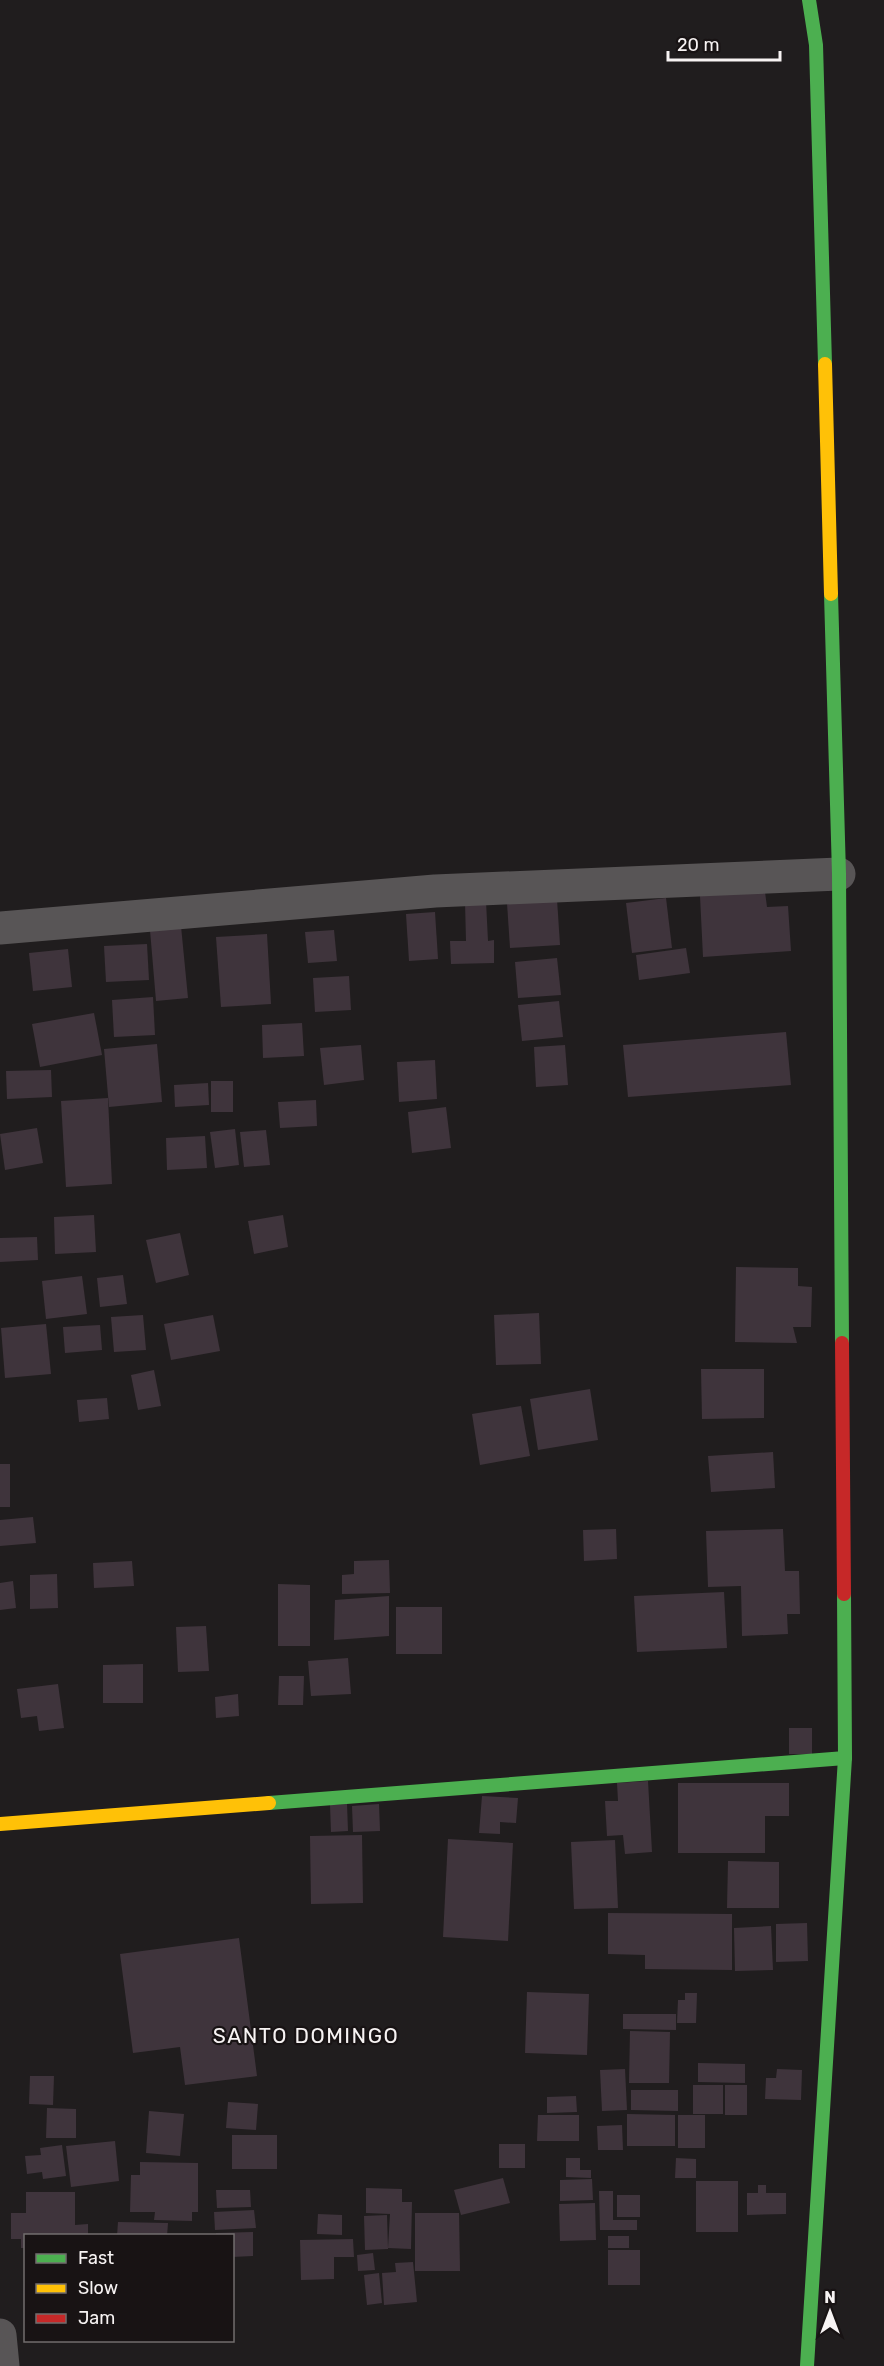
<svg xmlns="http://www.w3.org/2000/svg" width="884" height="2366" font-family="Rubik,sans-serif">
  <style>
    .building { fill: #3f343c }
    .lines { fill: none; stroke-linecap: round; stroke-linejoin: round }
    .street { stroke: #585556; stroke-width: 33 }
    .fast { stroke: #4caf50; stroke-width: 14 }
    .slow { stroke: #ffc107; stroke-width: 14 }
    .jam { stroke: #c62828; stroke-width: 14 }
    .labels { text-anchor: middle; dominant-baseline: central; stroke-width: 4.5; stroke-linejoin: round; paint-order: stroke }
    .quarter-label { font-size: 21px; letter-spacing: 1.5px; fill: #f7f3f3; stroke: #181314 }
  </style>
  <rect width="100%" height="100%" fill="#201d1e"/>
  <g class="building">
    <polygon points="765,892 767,907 788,906 791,951 703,957 700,896"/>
    <polygon points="666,898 672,948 632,953 626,903"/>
    <polygon points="557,899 560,945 510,948 507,903"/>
    <polygon points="486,901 488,941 494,940 494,963 451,964 450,941 466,941 465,902"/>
    <polygon points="435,912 438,959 409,961 406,914"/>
    <polygon points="181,926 188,998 156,1001 150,930"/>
    <polygon points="334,930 337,961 308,963 305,932"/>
    <polygon points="267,934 271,1004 221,1007 216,937"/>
    <polygon points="147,944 149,980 106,982 104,946"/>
    <polygon points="686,948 690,973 639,980 636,955"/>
    <polygon points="68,949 72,987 33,991 29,953"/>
    <polygon points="557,958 561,995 518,998 515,962"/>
    <polygon points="349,976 351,1010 315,1012 313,978"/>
    <polygon points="153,997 155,1035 114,1037 112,1000"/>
    <polygon points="559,1001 563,1037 522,1041 518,1005"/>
    <polygon points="94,1013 102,1055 40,1067 32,1024"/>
    <polygon points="302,1023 304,1056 263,1058 262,1025"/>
    <polygon points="786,1032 791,1085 628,1097 623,1045"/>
    <polygon points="157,1044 162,1102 109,1107 104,1049"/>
    <polygon points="361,1045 364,1080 324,1085 320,1048"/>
    <polygon points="565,1045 568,1085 536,1087 534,1047"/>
    <polygon points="435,1060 437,1099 399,1102 397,1062"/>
    <polygon points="51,1070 52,1097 7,1099 6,1071"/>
    <rect x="211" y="1081" width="22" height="31"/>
    <polygon points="208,1083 209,1105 175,1107 174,1085"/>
    <polygon points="108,1098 112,1184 66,1187 61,1101"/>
    <polygon points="316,1100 317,1126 280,1128 278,1102"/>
    <polygon points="446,1107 451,1148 412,1153 408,1112"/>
    <polygon points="37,1128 43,1163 5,1170 0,1134"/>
    <polygon points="235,1129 239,1165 215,1168 210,1132"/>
    <polygon points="266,1130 270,1165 244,1167 240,1132"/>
    <polygon points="205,1136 207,1168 167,1170 166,1138"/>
    <polygon points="94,1215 96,1252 55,1254 54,1217"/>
    <polygon points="283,1215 288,1247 254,1254 248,1221"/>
    <polygon points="180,1233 189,1275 156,1283 146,1240"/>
    <polygon points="37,1237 38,1260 0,1262 0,1238"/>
    <polygon points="736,1267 798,1268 798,1286 812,1287 811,1327 793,1327 797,1343 735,1342"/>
    <polygon points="123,1275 127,1304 100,1307 97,1278"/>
    <polygon points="82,1276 87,1314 46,1319 42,1281"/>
    <polygon points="539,1313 541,1364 496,1365 494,1315"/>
    <polygon points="143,1315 146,1350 114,1352 111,1317"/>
    <polygon points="213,1315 220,1351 171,1360 164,1324"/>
    <polygon points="46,1324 51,1374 5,1378 1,1328"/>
    <polygon points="100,1325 102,1350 65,1353 63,1327"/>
    <polygon points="701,1369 764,1369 764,1418 702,1419"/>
    <polygon points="154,1370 161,1406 138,1410 131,1375"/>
    <polygon points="590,1389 598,1440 538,1450 530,1399"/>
    <polygon points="107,1398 109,1419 79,1422 77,1400"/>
    <polygon points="521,1406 530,1456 480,1465 472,1414"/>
    <polygon points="773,1452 775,1488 711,1492 708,1456"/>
    <rect x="0" y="1464" width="10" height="43"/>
    <polygon points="33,1517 36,1543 0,1546 0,1520"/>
    <polygon points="616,1529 617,1559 584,1561 583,1530"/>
    <polygon points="783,1529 785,1571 799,1571 800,1614 787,1614 788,1634 742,1636 741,1586 708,1587 706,1531"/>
    <polygon points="389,1560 390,1593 342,1594 342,1575 354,1574 354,1561"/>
    <polygon points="132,1561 134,1586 94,1588 93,1563"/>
    <polygon points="57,1574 58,1608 30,1609 30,1575"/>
    <polygon points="13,1581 16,1608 0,1610 0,1583"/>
    <polygon points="278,1584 310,1585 310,1646 278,1646"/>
    <polygon points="724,1592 727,1648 637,1652 634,1596"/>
    <polygon points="389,1596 389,1636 334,1640 335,1600"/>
    <rect x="396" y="1607" width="46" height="47"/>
    <polygon points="206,1626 209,1671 178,1672 176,1627"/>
    <polygon points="348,1658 351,1694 311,1696 308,1661"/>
    <polygon points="143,1664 143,1703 103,1703 103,1665"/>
    <polygon points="279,1676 304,1676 303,1705 278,1705"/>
    <polygon points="58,1684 64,1728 39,1731 37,1716 21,1718 17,1689"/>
    <polygon points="238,1694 239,1716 216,1718 215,1697"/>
    <rect x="789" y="1728" width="23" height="26"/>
    <polygon points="648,1781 652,1852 625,1854 623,1835 607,1836 605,1801 618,1801 617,1783"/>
    <polygon points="678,1783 789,1783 789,1816 765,1816 765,1853 678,1853"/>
    <polygon points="482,1796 518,1798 516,1823 500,1822 500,1834 479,1833"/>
    <polygon points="347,1804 348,1831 331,1832 330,1805"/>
    <polygon points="379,1804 380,1831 353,1832 352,1806"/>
    <polygon points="362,1835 363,1903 311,1904 310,1836"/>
    <polygon points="448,1839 513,1843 508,1941 443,1937"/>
    <polygon points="615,1840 618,1908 574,1909 571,1842"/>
    <polygon points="728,1861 779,1862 779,1908 727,1908"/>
    <polygon points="608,1913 732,1914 732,1970 645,1969 645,1955 608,1954"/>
    <polygon points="807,1923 808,1961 776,1962 776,1924"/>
    <polygon points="771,1926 773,1970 735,1971 734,1928"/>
    <polygon points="239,1938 257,2076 185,2085 180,2047 133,2053 120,1954"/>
    <polygon points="527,1992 589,1994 587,2055 525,2053"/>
    <polygon points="685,1993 697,1993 696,2023 677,2023 678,2000 685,2000"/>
    <polygon points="623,2014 676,2014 676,2030 623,2029"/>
    <polygon points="630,2031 670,2032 669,2083 629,2083"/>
    <polygon points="698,2063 745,2064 745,2083 698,2082"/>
    <polygon points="625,2069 627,2110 602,2111 600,2070"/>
    <polygon points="777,2069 802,2070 801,2100 765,2099 766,2078 776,2078"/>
    <polygon points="30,2076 54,2076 53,2105 29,2104"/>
    <rect x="693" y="2085" width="30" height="29"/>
    <rect x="725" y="2085" width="22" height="30"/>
    <polygon points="631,2090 678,2090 678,2111 631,2110"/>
    <polygon points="576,2096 577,2112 547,2113 547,2097"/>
    <polygon points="228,2102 258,2104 256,2130 226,2128"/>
    <polygon points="47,2108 76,2109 76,2138 46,2138"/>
    <polygon points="149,2111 184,2114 180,2156 146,2153"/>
    <polygon points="627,2114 675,2115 675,2146 627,2146"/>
    <polygon points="538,2115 579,2115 579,2141 537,2141"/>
    <rect x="678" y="2115" width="27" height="33"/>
    <polygon points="622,2125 623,2150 598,2150 597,2126"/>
    <rect x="232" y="2135" width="45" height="34"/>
    <polygon points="115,2141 119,2181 71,2187 66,2146"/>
    <rect x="499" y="2144" width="26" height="24"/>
    <polygon points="62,2145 66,2176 43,2179 42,2172 27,2174 25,2156 41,2155 40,2148"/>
    <polygon points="566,2158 580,2158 580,2170 591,2170 591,2178 566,2177"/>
    <polygon points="676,2158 696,2159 696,2178 675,2178"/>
    <polygon points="140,2162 198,2163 198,2212 192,2212 192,2221 154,2220 155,2212 130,2212 131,2175 140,2175"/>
    <polygon points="503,2178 510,2203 461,2215 454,2190"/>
    <polygon points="592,2179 593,2200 560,2201 560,2180"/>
    <rect x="696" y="2181" width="42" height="51"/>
    <polygon points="758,2185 766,2185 766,2193 786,2193 786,2214 747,2215 747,2193 758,2193"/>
    <polygon points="366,2188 402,2189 402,2202 412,2202 411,2249 388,2248 390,2214 366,2213"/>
    <polygon points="216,2190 250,2190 251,2207 217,2208"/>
    <polygon points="599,2191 613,2191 613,2220 637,2220 637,2230 600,2230"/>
    <polygon points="26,2192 75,2192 75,2225 88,2224 88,2236 26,2236 26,2248 21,2248 21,2239 11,2239 11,2213 26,2213"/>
    <rect x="617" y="2195" width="23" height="22"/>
    <polygon points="595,2203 596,2240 560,2241 559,2204"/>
    <polygon points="254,2210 256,2228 215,2230 214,2212"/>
    <polygon points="415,2213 459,2213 460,2271 415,2271"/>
    <polygon points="318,2214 342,2215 342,2235 317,2234"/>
    <polygon points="387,2215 388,2249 365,2250 364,2216"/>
    <polygon points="118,2222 168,2223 167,2236 117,2236"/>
    <polygon points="253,2232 253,2256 232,2257 232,2236 216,2236 216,2233"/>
    <rect x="608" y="2236" width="21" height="12"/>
    <polygon points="353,2239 354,2257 334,2257 334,2279 301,2280 300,2240"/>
    <rect x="608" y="2250" width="32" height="35"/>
    <polygon points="373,2253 375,2270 358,2271 357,2255"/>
    <polygon points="413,2262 417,2302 384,2305 382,2273 396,2272 395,2263"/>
    <polygon points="379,2273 382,2303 367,2305 364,2275"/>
  </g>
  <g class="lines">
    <g class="street">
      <polyline points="0,928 435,891 839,874"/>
      <polyline points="0,2335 3,2366"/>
    </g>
    <g class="fast">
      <polyline points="809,0 816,45 825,364"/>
      <polyline points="831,594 839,874 842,1343"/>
      <polyline points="269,1803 845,1758"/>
      <polyline points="807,2366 845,1758 844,1594"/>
    </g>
    <g class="slow">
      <polyline points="825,364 831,594"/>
      <polyline points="0,1824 269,1803"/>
    </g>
    <polyline class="jam" points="842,1343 844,1594"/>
  </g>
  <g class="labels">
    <g class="quarter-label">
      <text x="306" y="2035">SANTO DOMINGO</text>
    </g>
  </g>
  <rect x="24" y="2234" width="210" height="108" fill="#181314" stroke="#716d6d" stroke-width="1.5"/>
  <rect x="36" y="2254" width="30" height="9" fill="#4caf50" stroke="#716d6d" stroke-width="1.5"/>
  <text x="78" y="2264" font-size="18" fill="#f7f3f3">Fast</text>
  <rect x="36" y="2284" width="30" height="9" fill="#ffc107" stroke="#716d6d" stroke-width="1.5"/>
  <text x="78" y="2294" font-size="18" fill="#f7f3f3">Slow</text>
  <rect x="36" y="2314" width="30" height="9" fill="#c62828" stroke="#716d6d" stroke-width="1.5"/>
  <text x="78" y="2324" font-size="18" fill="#f7f3f3">Jam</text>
  <g transform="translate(830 2312)" stroke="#181314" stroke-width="4.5" paint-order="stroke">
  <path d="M0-4.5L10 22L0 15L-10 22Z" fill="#f7f3f3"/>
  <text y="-9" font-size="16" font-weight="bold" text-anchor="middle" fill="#f7f3f3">N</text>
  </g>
  <path d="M668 51v9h112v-9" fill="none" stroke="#f7f3f3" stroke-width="3"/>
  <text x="677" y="51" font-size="18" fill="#f7f3f3" stroke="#181314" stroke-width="4.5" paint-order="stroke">20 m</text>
</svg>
